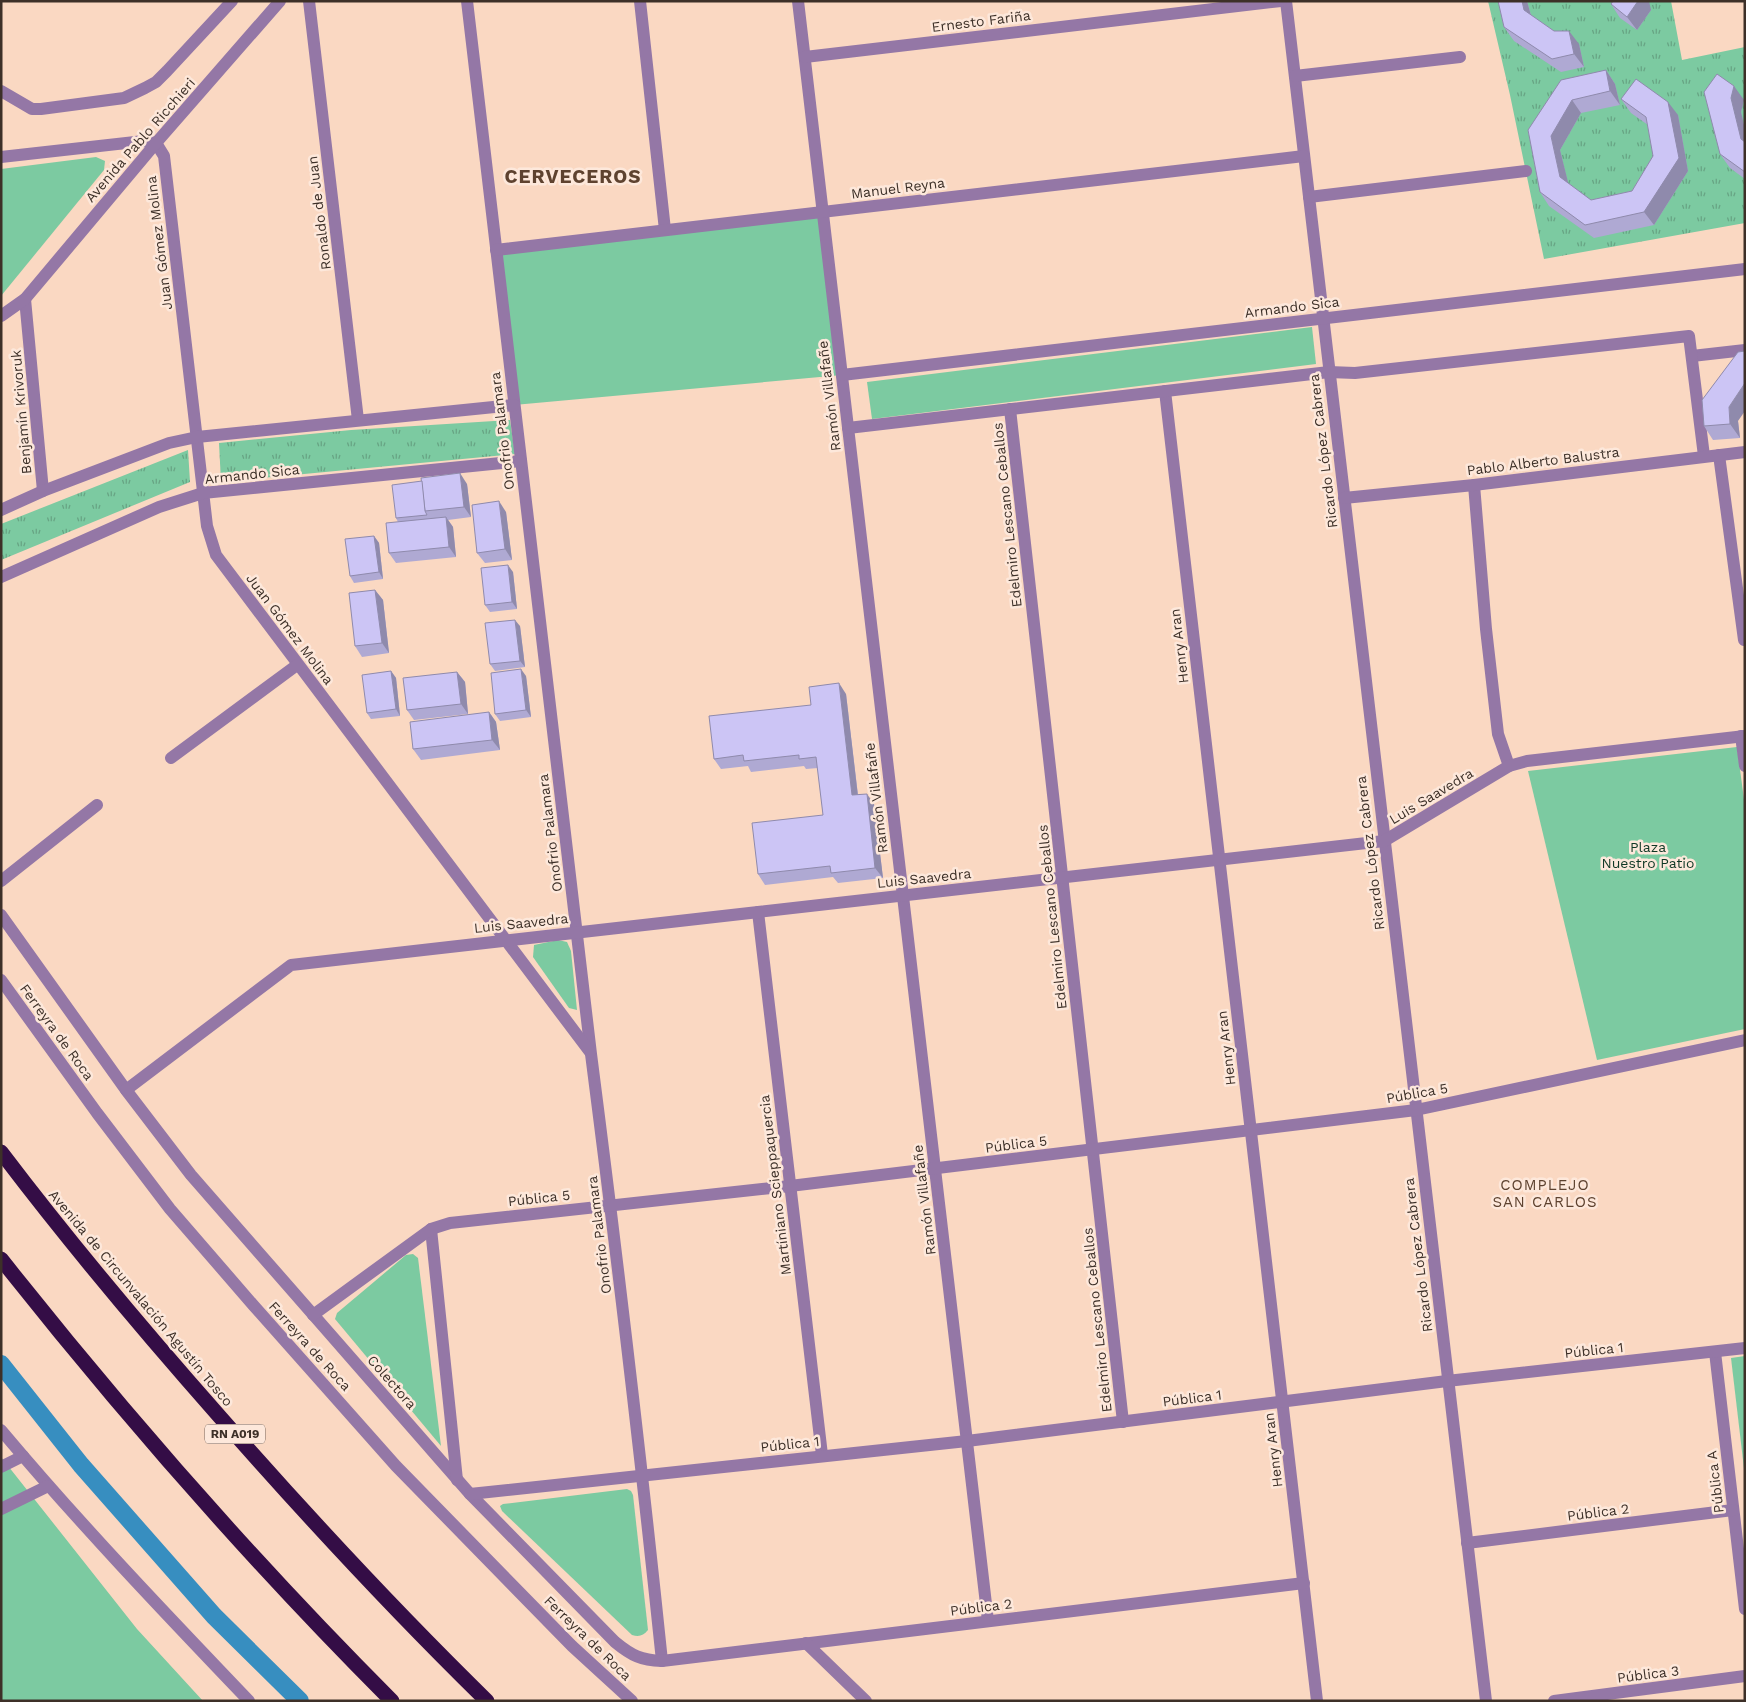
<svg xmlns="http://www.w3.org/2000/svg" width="1746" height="1702" font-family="'Work Sans',sans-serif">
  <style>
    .grass { fill: url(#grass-tufts) }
    .park { fill: #7ccaa1 }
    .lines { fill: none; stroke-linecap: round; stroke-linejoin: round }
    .canal { stroke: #378ec0; stroke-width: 18 }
    .minor { stroke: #9477a6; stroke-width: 12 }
    .highway { stroke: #340d46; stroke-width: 15 }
    .wall { fill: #afa9d3 }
    .shaded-wall { fill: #8f8aac }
    .building { fill: #ccc5f5; stroke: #8f8aac }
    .labels { text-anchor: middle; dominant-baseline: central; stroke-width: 5; stroke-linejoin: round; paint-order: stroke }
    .shield { fill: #fde8db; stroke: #77675e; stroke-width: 1 }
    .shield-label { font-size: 12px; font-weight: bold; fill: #3d3028 }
    .street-label { font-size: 14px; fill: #3d3028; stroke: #fde8db }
    .park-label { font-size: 14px; fill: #0f3825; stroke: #fde8db }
    .neighbourhood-label { font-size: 15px; letter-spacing: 1px; fill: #5e422f; stroke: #fde8db }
    .district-label { font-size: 19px; font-weight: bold; letter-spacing: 1px; fill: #5e422f; stroke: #fde8db }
  </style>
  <defs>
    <pattern id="grass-tufts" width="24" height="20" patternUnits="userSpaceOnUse" patternTransform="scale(1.25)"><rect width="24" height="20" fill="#7ccaa1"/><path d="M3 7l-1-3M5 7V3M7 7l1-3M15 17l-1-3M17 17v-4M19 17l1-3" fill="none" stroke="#67a483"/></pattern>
  </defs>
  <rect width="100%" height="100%" fill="#fad8c2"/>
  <g class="grass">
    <polygon points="1488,1 1671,1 1682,60 1745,47 1745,223 1544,259 1510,95"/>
    <polygon points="510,420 515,454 221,482 219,443 351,430"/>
    <polygon points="188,450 190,482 1,560 1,524"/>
  </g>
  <g class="park">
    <polygon points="96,157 105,161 104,170 1,296 1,169"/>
    <polygon points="823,212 842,375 514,405 496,250"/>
    <polygon points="1312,327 1316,364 872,419 867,382"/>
    <polygon points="1737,747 1745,807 1745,1029 1597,1060 1528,771"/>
    <polygon points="558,940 567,942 571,951 577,1010 569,1008 533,957 534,945"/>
    <polygon points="413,1254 418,1258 441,1446 335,1319 337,1313 406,1255"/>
    <polygon points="1745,1356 1745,1477 1731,1358"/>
    <polygon points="1,1457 137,1629 203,1701 1,1701"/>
    <path d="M 627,1489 L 631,1491 L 633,1495 L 648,1630 C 643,1636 639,1637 632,1635 L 502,1511 L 500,1506 L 503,1504 Z"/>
  </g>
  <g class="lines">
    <polyline class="canal" points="1,1364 81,1465 214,1616 300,1701"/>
    <g class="minor">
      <polyline points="309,1 358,420"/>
      <path d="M 467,1 L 591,1054 C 617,1256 641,1458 662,1661"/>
      <polyline points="640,1 665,230"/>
      <polyline points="798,1 988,1621"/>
      <polyline points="1286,1 1486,1701"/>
      <polyline points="805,57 1281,1"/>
      <polyline points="1295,76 1460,57"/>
      <polyline points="1,91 32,109 41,109 124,98 145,88 156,82 167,71 232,1"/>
      <polyline points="156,143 164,156 207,526 216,555 590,1052"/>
      <polyline points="1,157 144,141 156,143"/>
      <polyline points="1309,197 1526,171"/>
      <polyline points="496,250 1304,156"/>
      <polyline points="25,299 43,491"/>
      <polyline points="1,316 25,299 156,143 280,1"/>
      <polyline points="1692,356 1745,350"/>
      <polyline points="842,375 1745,269"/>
      <polyline points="1165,391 1317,1701"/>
      <polyline points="1010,409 1123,1422"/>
      <polyline points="848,428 1329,372 1355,373 1689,336 1704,456"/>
      <polyline points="1719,455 1744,640"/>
      <polyline points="1474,485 1486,629 1498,734 1509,766"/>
      <polyline points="1344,498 1474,485 1745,452"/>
      <polyline points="1,510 43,491 169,443 197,437 514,405"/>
      <polyline points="1,577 159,507 203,493 521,461"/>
      <polyline points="1741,736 1745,766"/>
      <polyline points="171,758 297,665"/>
      <polyline points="1,881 97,805"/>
      <polyline points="758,912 822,1455"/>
      <path d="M 1,915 L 126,1090 L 191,1175 L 470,1494 L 615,1642 C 632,1656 641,1660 662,1661 L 1304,1583"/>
      <polyline points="1,980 97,1113 170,1209 254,1306 396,1466 572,1646 632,1701"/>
      <polyline points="126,1090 291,965 1384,841 1509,766 1527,761 1745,736"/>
      <polyline points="431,1229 457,1480"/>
      <polyline points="313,1315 431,1229 450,1223 790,1186 1416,1110 1745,1040"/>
      <polyline points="1715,1352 1745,1609"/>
      <path d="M 1,1430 C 80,1524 164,1612 249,1701"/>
      <polyline points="1,1467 23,1456"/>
      <polyline points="470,1494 967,1441 1447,1381 1745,1348"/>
      <polyline points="1,1509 48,1486"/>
      <polyline points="1467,1543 1733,1510"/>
      <polyline points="806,1643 866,1701"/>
      <polyline points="1554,1701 1745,1676"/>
    </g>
    <g class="highway">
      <path d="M 1,1152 C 70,1243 144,1331 220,1417 C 306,1515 394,1610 487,1701"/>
      <path d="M 1,1259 C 123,1413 253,1562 392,1701"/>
    </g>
  </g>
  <g class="wall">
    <polygon points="1498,1 1527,1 1531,15 1554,31 1579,44 1584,67 1561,72 1514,41 1504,27"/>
    <polygon points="1611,4 1651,10 1637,30 1620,18"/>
    <polygon points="1606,70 1615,84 1620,105 1581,113 1560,150 1568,183 1591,200 1632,191 1653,156 1648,125 1631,113 1621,99 1678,115 1688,171 1654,225 1594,238 1549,206 1540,192 1528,130"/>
    <polygon points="1744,100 1741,112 1745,129 1745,179 1730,168 1720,154"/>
    <polygon points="1738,421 1740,438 1713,440 1704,426"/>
    <polygon points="467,484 471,517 448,520 453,527 456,557 396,563 389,553 398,522 396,518"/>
    <polygon points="506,512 512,560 485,563 477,553"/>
    <polygon points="374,536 379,543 383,579 354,583 350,576"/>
    <polygon points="513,572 517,609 490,612 485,605"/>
    <polygon points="375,590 383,600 389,653 362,657 355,646"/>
    <polygon points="520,626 525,667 495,671 490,664"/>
    <polygon points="391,671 396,678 400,716 371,719 367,713"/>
    <polygon points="457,672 465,682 468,714 414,720 407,710"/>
    <polygon points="526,676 531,717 500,721 495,714"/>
    <polygon points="846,694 858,795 874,804 883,878 838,883 833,877 765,885 758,874 823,815 818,768 806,769 804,766 751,772 748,766 721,769 714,759 811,705"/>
    <polygon points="489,712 496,722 500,750 421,760 413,749"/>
  </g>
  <g class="shaded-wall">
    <polygon points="1522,1 1527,1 1533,23 1524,10"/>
    <polygon points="1638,1 1649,1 1651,10 1637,30 1627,17"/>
    <polygon points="1569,31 1579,44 1584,67 1574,54"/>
    <polygon points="1606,70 1615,84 1620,105 1610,91"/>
    <polygon points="1734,86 1744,100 1741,112 1745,129 1745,145 1741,139 1731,98"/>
    <polygon points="1572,100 1581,113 1560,150 1570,190 1560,177 1551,136"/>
    <polygon points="1668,102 1678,115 1688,171 1654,225 1644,212"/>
    <polygon points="1745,383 1745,411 1738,421 1740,438 1730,424 1729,407"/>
    <polygon points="460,473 467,484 471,517 464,507"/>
    <polygon points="499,501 506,512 512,560 505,549"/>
    <polygon points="446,517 453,527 456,557 449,547"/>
    <polygon points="374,536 379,543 383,579 379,572"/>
    <polygon points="508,565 513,572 517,609 512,602"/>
    <polygon points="375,590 383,600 389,653 382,643"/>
    <polygon points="515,620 520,626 525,667 520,661"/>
    <polygon points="521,669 526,676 531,717 526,710"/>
    <polygon points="391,671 396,678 400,716 396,709"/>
    <polygon points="457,672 465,682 468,714 461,704"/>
    <polygon points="839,683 846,694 859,805 852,795"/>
    <polygon points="489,712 496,722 500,750 492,740"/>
    <polygon points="867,794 874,804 883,878 875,868"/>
  </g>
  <g class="building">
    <polygon points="1498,1 1522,1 1524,10 1554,31 1569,31 1574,54 1552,59 1504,27"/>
    <polygon points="1613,1 1638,1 1627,17 1611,4"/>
    <polygon points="1606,70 1610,91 1572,100 1551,136 1560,177 1591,200 1632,191 1653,156 1646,117 1621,99 1636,79 1668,102 1679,158 1644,212 1585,225 1540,192 1528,130 1561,80"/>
    <polygon points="1717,74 1734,86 1731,98 1741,139 1745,142 1745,172 1720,154 1704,92"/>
    <polygon points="1745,351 1745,383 1729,407 1730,424 1704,426 1702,400 1738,352"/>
    <polygon points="460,473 464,507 425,511 421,478"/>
    <polygon points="422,481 425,511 427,515 396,518 392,485"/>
    <polygon points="499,501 505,549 477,553 472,505"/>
    <polygon points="446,517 449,547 389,553 386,523"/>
    <polygon points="374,536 379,572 350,576 345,539"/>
    <polygon points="508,565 512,602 485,605 481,568"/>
    <polygon points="375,590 382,643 355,646 349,593"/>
    <polygon points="515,620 520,661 490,664 485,623"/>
    <polygon points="521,669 526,710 495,714 491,673"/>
    <polygon points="391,671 396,709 367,713 362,675"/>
    <polygon points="457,672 461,704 407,710 403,678"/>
    <polygon points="839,683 852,795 867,794 875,868 831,873 830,866 758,874 752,823 823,815 816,757 799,759 799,755 744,761 743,755 714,759 709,716 811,705 809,687"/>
    <polygon points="489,712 492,740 413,749 410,722"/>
  </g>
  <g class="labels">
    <rect class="shield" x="205" y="1424.5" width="60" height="19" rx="4"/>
    <g class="shield-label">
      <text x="235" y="1434">RN A019</text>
    </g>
    <g class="street-label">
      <text transform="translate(981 21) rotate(-7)">Ernesto Fariña</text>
      <text transform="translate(140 140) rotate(-49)">Avenida Pablo Ricchieri</text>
      <text transform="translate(898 188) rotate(-7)">Manuel Reyna</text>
      <text transform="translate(319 213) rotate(-97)">Ronaldo de Juan</text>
      <text transform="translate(159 243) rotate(-97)">Juan Gómez Molina</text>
      <text transform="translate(1292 307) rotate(-7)">Armando Sica</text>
      <text transform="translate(829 396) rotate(-97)">Ramón Villafañe</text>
      <text transform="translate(21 412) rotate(-95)">Benjamín Krivoruk</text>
      <text transform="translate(502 431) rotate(-97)">Onofrio Palamara</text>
      <text transform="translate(1323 451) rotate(-97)">Ricardo López Cabrera</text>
      <text transform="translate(1543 461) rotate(-7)">Pablo Alberto Balustra</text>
      <text transform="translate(252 474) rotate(-6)">Armando Sica</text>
      <text transform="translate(1007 515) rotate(-96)">Edelmiro Lescano Ceballos</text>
      <text transform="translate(290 629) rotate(53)">Juan Gómez Molina</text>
      <text transform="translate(1179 646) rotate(-97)">Henry Aran</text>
      <text transform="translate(1431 796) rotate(-31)">Luis Saavedra</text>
      <text transform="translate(876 798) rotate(-97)">Ramón Villafañe</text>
      <text transform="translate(550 833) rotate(-97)">Onofrio Palamara</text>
      <text transform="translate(1370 853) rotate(-97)">Ricardo López Cabrera</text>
      <text transform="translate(924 878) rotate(-6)">Luis Saavedra</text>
      <text transform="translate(1052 917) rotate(-96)">Edelmiro Lescano Ceballos</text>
      <text transform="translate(521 923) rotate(-6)">Luis Saavedra</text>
      <text transform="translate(57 1032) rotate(54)">Ferreyra de Roca</text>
      <text transform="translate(1226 1048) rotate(-97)">Henry Aran</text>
      <text transform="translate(1417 1093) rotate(-10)">Pública 5</text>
      <text transform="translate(1016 1144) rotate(-7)">Pública 5</text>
      <text transform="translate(775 1185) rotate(-97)">Martíniano Scieppaquercia</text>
      <text transform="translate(539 1198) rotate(-6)">Pública 5</text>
      <text transform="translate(924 1200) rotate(-97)">Ramón Villafañe</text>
      <text transform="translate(599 1235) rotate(-97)">Onofrio Palamara</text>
      <text transform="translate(1418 1255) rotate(-97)">Ricardo López Cabrera</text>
      <text transform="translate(141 1298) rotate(50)">Avenida de Circunvalación Agustín Tosco</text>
      <text transform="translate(1097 1320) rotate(-96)">Edelmiro Lescano Ceballos</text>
      <text transform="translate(310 1346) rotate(48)">Ferreyra de Roca</text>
      <text transform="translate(1594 1350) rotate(-6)">Pública 1</text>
      <text transform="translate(392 1382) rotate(49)">Colectora</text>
      <text transform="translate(1192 1398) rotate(-7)">Pública 1</text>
      <text transform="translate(790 1444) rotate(-6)">Pública 1</text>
      <text transform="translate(1273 1450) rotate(-97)">Henry Aran</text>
      <text transform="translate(1715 1482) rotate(-97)">Pública A</text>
      <text transform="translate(1598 1512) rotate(-7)">Pública 2</text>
      <text transform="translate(981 1607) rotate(-7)">Pública 2</text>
      <text transform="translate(588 1638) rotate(44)">Ferreyra de Roca</text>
      <text transform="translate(1648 1674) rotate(-7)">Pública 3</text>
    </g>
    <g class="park-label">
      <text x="1648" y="847">Plaza<tspan x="1648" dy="16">Nuestro Patio</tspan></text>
    </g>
    <g class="neighbourhood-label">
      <text x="1545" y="1185">COMPLEJO<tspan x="1545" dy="17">SAN CARLOS</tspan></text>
    </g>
    <g class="district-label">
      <text x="573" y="176">CERVECEROS</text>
    </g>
  </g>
  <rect width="1746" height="1702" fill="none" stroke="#3d3028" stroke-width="5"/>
</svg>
